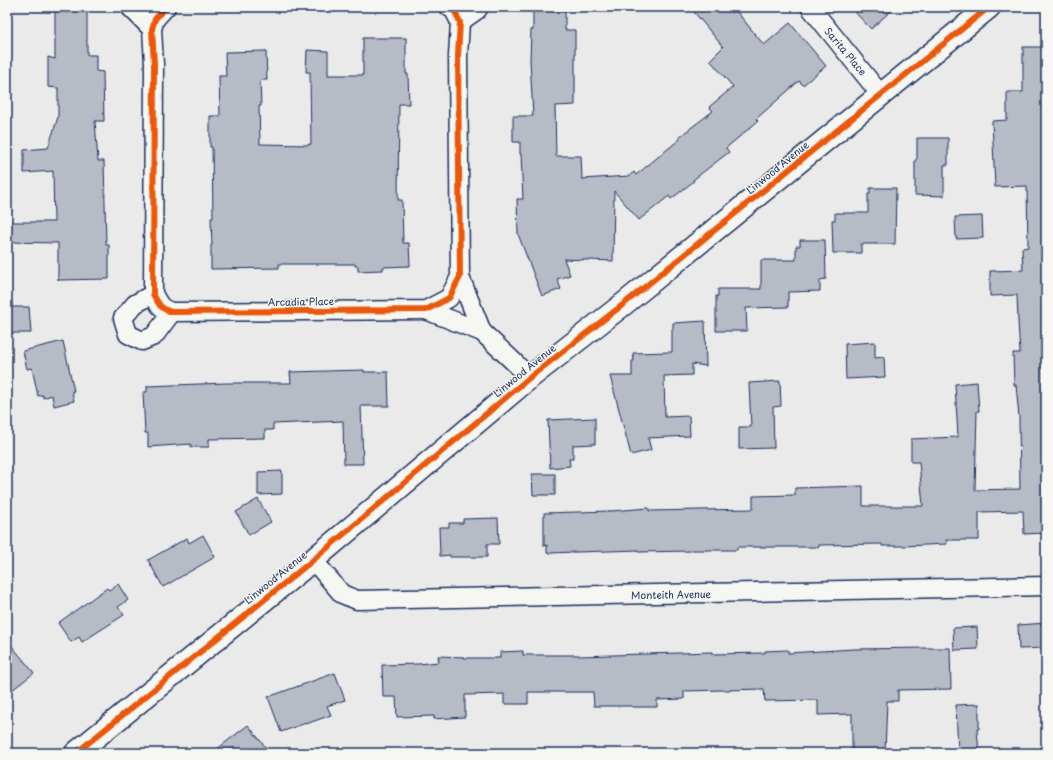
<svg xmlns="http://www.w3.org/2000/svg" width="1053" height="760" font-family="'Playpen Sans',sans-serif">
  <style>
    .building { fill: #b6bbc6; stroke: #1b2f5e }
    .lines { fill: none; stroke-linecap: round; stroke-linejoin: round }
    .street-casing { stroke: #1b2f5e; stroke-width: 21 }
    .secondary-casing { stroke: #1b2f5e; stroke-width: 25 }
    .street { stroke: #f6f6f2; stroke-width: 18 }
    .secondary { stroke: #f6f6f2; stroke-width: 22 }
    .cycleway-casing { stroke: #f6f6f2; stroke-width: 8 }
    .cycleway { stroke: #e8590c; stroke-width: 6 }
    .labels { text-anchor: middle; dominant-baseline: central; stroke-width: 3; stroke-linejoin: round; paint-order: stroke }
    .street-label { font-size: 10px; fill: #1b2f5e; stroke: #f6f6f2 }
  </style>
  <rect width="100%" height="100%" fill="#e9eae9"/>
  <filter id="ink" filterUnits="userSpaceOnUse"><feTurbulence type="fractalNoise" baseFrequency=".025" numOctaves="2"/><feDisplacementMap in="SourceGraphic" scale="8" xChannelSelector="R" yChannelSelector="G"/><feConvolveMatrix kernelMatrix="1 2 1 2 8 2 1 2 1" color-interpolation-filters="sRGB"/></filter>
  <g filter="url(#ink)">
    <g class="building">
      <polygon points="533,7 565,7 565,30 575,30 575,105 555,106 556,156 581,156 582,179 629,176 634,172 636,175 680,139 679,137 713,111 709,107 733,87 710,60 723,47 690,7 733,7 764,45 790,23 826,66 803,85 799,81 756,119 758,121 726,148 729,152 693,180 694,181 671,199 669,196 639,220 614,191 613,261 564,259 570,275 557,279 561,289 542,296 518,234 517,199 523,199 521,154 520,154 520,142 513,142 513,116 533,116 530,60 531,30 533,30"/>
      <polygon points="850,7 895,7 871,29"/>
      <polygon points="55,11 87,11 87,55 96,55 96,71 103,72 104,121 95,121 98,161 104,161 106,245 109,245 109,279 58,280 58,243 8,242 8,222 54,222 53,171 24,173 24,150 48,148 58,117 58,88 48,87 48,57 55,59"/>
      <polygon points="363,38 406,38 406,74 408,74 409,104 399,104 398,200 402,200 403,243 409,243 410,266 383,267 383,270 358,271 358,266 355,266 355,264 279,264 279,268 211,269 211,245 212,245 211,218 213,218 212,147 210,147 210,116 220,116 219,76 226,76 225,52 266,51 267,80 260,80 261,106 259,106 260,144 309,145 309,144 311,144 310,72 306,72 307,50 328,51 328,75 363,75"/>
      <polygon points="1023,47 1046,47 1046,533 1024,534 1023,511 979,512 979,540 946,540 947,544 904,546 882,546 882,544 819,545 819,547 737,547 737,550 691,550 691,551 638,552 638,550 547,553 547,545 544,546 544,513 611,511 649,508 649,511 753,509 753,496 795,495 795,488 863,486 863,506 923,506 919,462 911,462 911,439 958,437 955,384 977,382 979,411 977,411 975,490 1020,489 1019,417 1016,385 1014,385 1013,353 1020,353 1018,321 1017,295 990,296 990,271 1023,270 1022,248 1028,247 1027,186 995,187 992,121 1007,120 1007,92 1023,92"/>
      <polygon points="917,138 948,138 948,165 944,165 944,196 915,195 915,161 917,158"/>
      <polygon points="870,188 896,188 895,244 861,244 861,253 833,253 832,220 835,220 835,213 868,213 868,194 870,194"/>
      <polygon points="982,216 983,238 956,239 955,217"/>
      <polygon points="800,240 825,240 826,279 820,280 820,291 788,292 788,307 746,308 747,331 716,331 716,296 718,296 718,289 761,289 761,260 796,260 796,246 800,246"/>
      <polygon points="7,307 29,307 31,333 7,333"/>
      <polygon points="705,321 706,366 692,364 692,375 664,376 665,417 689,416 690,436 648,438 651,450 631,455 610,376 632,376 632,361 634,361 633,353 672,352 672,329 673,329 673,323"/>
      <polygon points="63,341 74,391 72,391 74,401 54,406 52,395 43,398 43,395 38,396 32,368 27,369 23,351"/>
      <polygon points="875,342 875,358 884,357 885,377 846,379 845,344"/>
      <polygon points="364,370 364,372 388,372 389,406 361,406 363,464 344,464 343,421 273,424 273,430 265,430 265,438 209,439 209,447 191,447 191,444 148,447 148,433 145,433 143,392 147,392 147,386 227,383 291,383 290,372"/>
      <polygon points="780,381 781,406 773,407 774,448 739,449 739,427 751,427 749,383"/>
      <polygon points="595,418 595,444 573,445 573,459 569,459 570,466 550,468 548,420"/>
      <polygon points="282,471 282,494 258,495 258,472"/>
      <polygon points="532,474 555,474 555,495 533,495"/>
      <polygon points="258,499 271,522 249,535 236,512"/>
      <polygon points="498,518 499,544 487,544 487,557 450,557 450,555 440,556 439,527 449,527 449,523 463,523 463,519"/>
      <polygon points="203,535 215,557 163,587 148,560 187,538 189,543"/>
      <polygon points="118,584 128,600 118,607 124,615 82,642 79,637 71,642 58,623 107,588 109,590"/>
      <polygon points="1046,623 1046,648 1019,649 1018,625"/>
      <polygon points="977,627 978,649 954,650 953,628"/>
      <polygon points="7,640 34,673 7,694"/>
      <polygon points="926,648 950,648 951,689 898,690 898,701 887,701 885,753 852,753 852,714 818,715 818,700 765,701 764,689 684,691 684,699 657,700 657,707 632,707 632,706 594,706 593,692 528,692 528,704 504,704 504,694 465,695 465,717 434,719 434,716 397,717 396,697 383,697 382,665 418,664 439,662 438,656 464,657 464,658 500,658 500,652 523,651 523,655 579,655 579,656 712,652 712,654 765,653 765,651 788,650 788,653 854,649"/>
      <polygon points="335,673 345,700 327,706 331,715 306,724 306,723 281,732 268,697"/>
      <polygon points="979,704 979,729 977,729 979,753 958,753 956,705"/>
      <polygon points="248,725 270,753 212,753"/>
    </g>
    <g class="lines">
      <g class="street-casing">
        <g id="street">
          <polyline points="130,7 152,29"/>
          <path d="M 166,7 L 155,19 L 152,29 L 154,64 L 153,294 C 159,304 160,309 172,312 L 426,310 L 449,298 L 460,277 L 458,56 L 460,22 L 454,10 L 449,7"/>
          <polyline points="810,7 881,95"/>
          <polyline points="460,22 477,10 479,7"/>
          <polyline points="460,277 482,332"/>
          <polyline points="153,294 135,304 123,318 128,334 142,341 154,336 172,312"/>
          <polyline points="426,310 482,332 514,362 529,378"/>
          <polyline points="313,560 342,594 357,600 1046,586"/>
        </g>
      </g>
      <g class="secondary-casing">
        <polyline id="secondary" points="76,753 313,560 529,378 625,303 989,7"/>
      </g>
      <use href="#street" class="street"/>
      <use href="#secondary" class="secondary"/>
      <g class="cycleway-casing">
        <g id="cycleway">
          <path d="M 166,7 L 155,19 L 152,29 L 154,64 L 153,294 C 159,304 160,309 172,312 L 426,310 L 449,298 L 460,277 L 458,56 L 460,22 L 454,10 L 449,7"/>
          <polyline points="76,753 313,560 529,378 625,303 989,7"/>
        </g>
      </g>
      <use href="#cycleway" class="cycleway"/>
    </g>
  </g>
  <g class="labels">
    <g class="street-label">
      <text transform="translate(846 51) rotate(50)">Sarita Place</text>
      <text transform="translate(777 167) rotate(-39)">Linwood Avenue</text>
      <text transform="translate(301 301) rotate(-1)">Arcadia Place</text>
      <text transform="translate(524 370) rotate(-39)">Linwood Avenue</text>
      <text transform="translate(275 577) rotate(-39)">Linwood Avenue</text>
      <text transform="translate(671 594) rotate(-1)">Monteith Avenue</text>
    </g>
  </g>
  <rect width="1053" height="760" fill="none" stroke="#f6f6f2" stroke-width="24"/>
  <rect x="12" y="12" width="1029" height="736" fill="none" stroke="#1b2f5e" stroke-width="1.5" filter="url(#ink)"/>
</svg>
